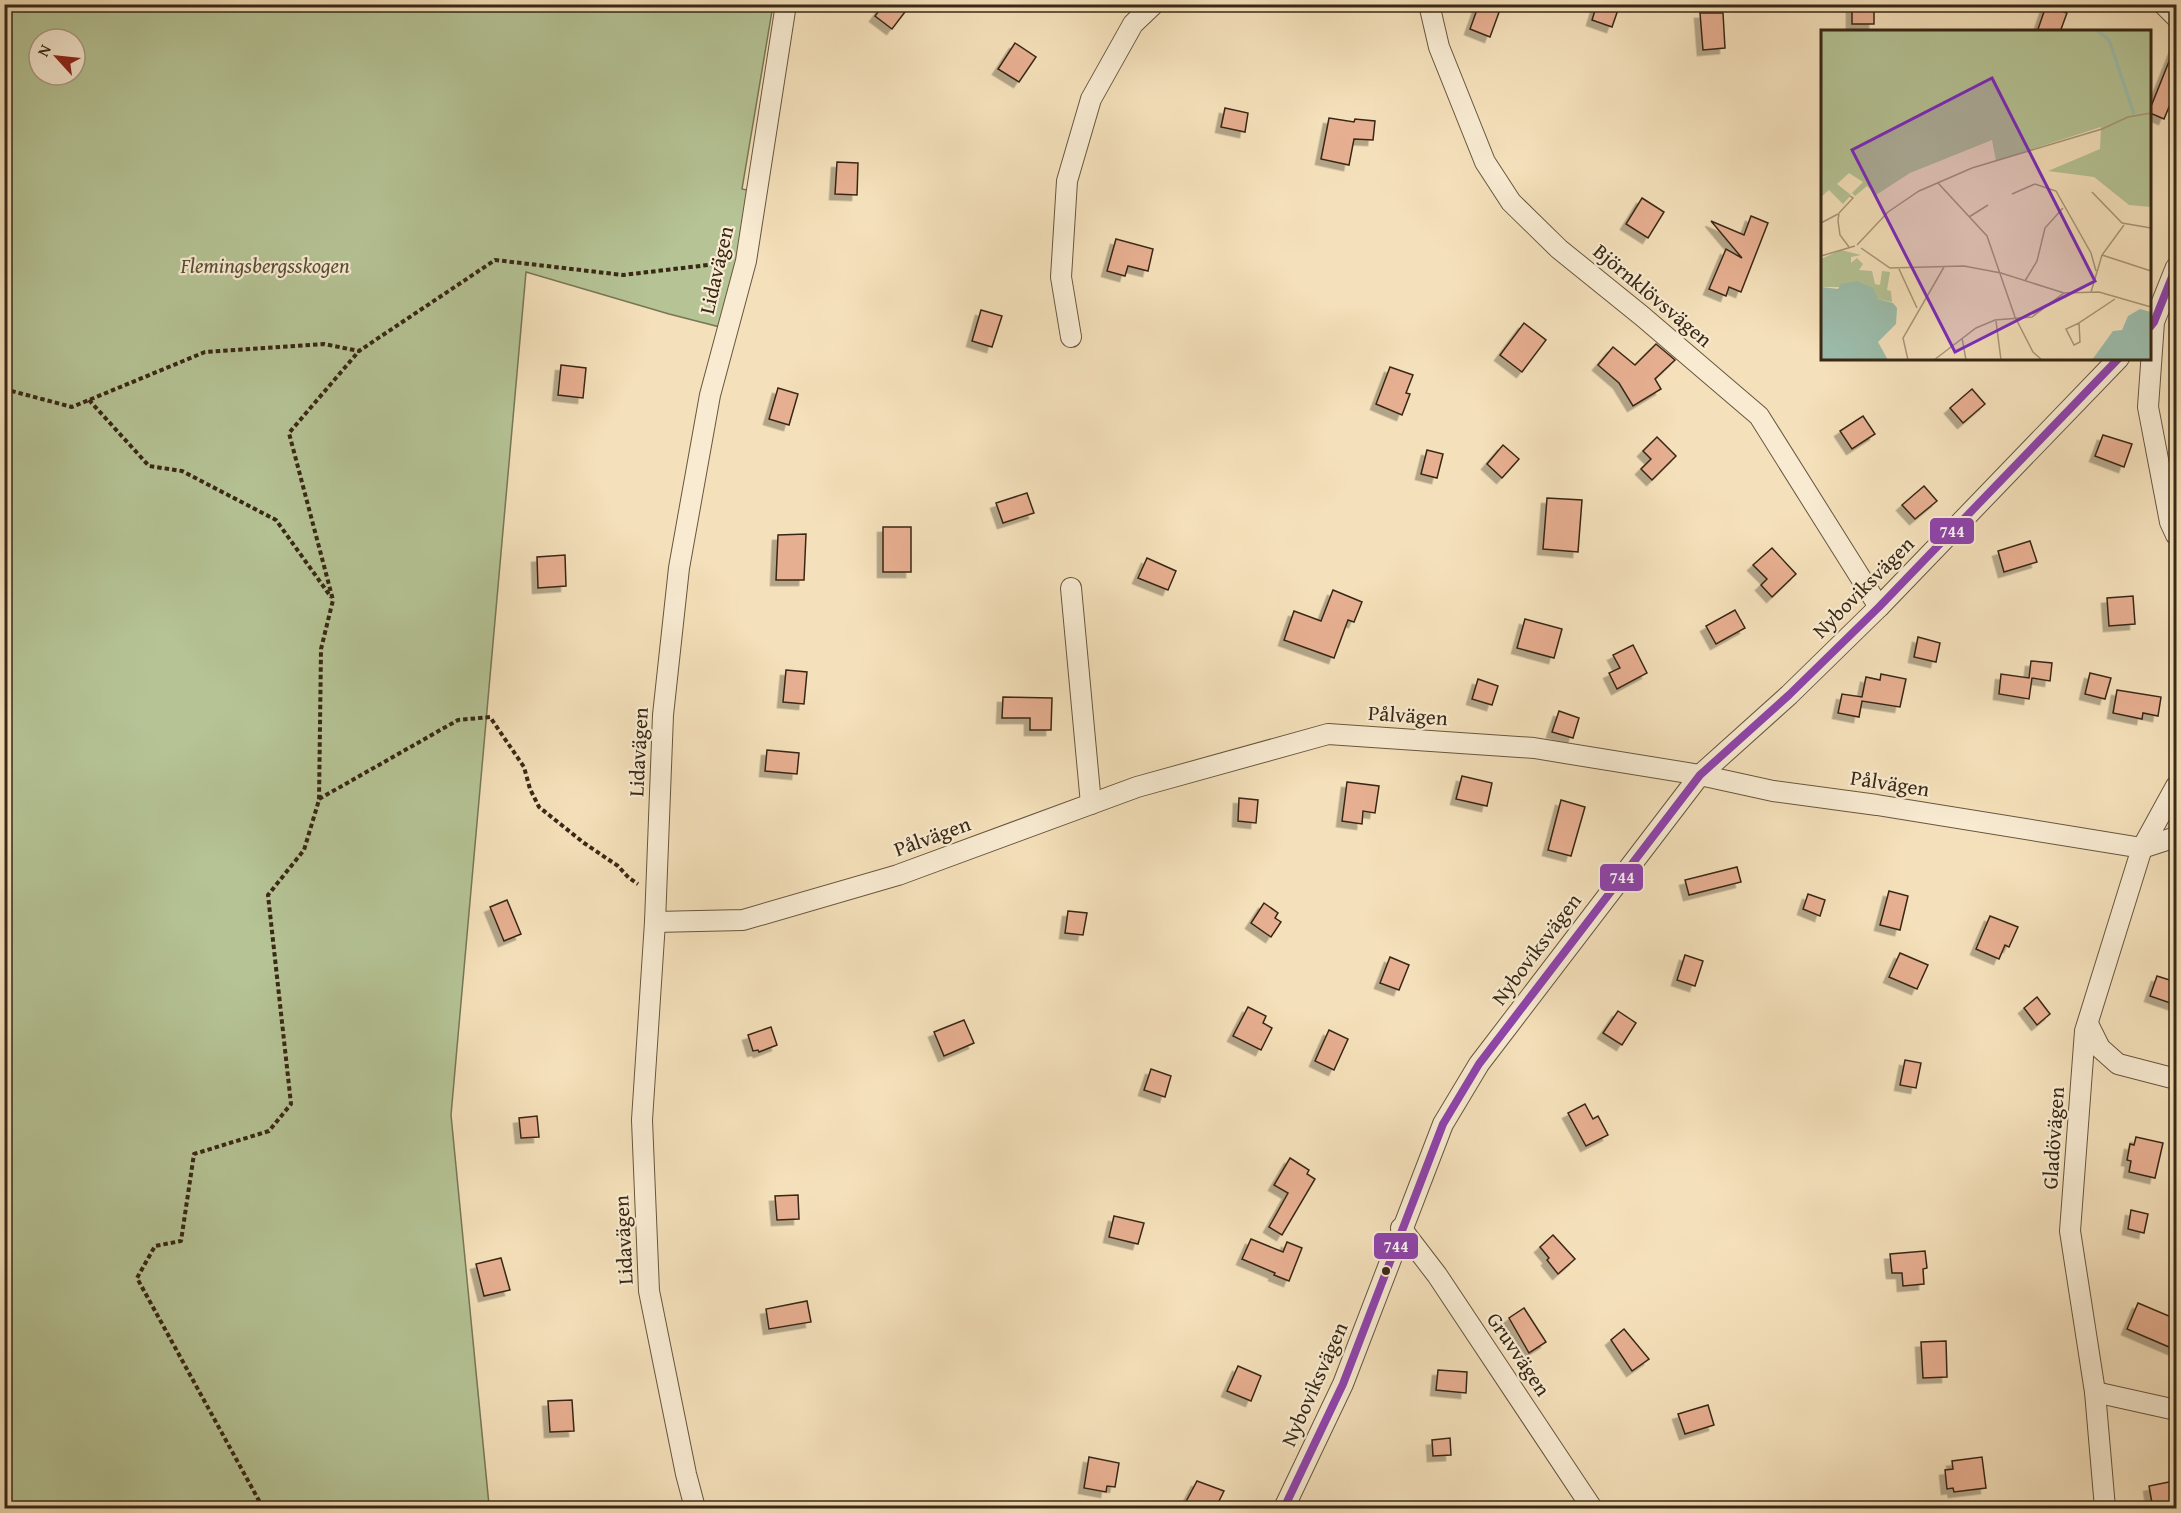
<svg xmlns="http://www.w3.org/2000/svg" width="2181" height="1513" font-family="'Gentium Book Plus',serif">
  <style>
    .green { fill: #b5c395; stroke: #777655; stroke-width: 1.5; fill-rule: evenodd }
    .building { fill: #e7af91; stroke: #392815; stroke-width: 1.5; filter: url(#shadow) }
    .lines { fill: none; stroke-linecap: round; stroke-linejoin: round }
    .street-casing { stroke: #68563e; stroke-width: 22 }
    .path { stroke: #392815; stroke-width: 4; stroke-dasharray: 4.5 3; stroke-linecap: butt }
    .street { stroke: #f8ebd2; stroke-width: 20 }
    .bus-1-casing { stroke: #f8ebd2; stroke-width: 12 }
    .bus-1 { stroke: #8e44ad; stroke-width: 8 }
    .bus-dot { fill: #392815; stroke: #f8ebd2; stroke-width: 2 }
    .labels { text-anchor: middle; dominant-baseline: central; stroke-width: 4.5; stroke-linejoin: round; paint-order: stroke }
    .park-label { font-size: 21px; font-style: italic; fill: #584f35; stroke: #f8ebd2 }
    .street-label { font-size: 21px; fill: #392815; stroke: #f8ebd2 }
    .inset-river { fill: none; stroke: #9cbdac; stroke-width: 3 }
    .inset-road { fill: none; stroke: #a99678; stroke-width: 1.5 }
    .view { fill: #7b2cbf; fill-opacity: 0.15; stroke: #7b2cbf; stroke-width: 3 }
    .inset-edge { fill: none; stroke: #392815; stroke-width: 3 }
    .line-badge { stroke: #f8ebd2; stroke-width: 2 }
    .badge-label { font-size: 16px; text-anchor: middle; font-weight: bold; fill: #fff }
  </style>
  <defs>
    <filter id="shadow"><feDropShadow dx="-5.5" dy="5.5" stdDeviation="0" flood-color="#0004"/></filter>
  </defs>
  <rect width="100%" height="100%" fill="#f4e0ba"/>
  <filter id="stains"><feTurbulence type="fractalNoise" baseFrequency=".00333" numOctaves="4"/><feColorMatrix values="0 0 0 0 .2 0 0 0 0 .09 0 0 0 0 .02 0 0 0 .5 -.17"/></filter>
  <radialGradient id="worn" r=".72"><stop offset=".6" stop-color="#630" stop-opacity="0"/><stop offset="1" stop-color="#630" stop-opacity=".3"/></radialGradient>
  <path class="green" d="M 5,5 L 773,5 L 742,189 L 756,192 L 720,327 L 669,314 L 526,272 L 451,1115 L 489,1505 L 479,1508 L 5,1508 ZM 39,39 L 75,39 L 75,75 L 39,75 Z"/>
  <g class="building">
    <polygon points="884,4 911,4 892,29 875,16"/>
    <polygon points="1479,4 1502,4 1490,37 1470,29"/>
    <polygon points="1597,4 1620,4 1612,27 1592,20"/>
    <rect x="1852" y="4" width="22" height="20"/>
    <polygon points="2046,6 2067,13 2060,32 2037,32"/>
    <polygon points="1700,13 1723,13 1725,48 1703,50"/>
    <polygon points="1015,43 1036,57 1019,82 998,69"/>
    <polygon points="2176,44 2176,90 2164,119 2150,113 2150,109"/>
    <polygon points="1225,108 1248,113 1245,132 1221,127"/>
    <polygon points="1329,118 1354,122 1355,119 1375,121 1373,140 1354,139 1349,165 1321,159"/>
    <polygon points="837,162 858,163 857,195 835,194"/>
    <polygon points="1642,198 1664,212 1648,238 1626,224"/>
    <polygon points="1751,216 1768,223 1741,292 1729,287 1726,296 1709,289 1726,249 1742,258 1711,221 1744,235"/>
    <polygon points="1116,239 1153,249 1148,271 1128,266 1125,276 1107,271"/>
    <polygon points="981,310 1002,316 992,347 972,341"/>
    <polygon points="1524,323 1546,340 1522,372 1500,355"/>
    <polygon points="1656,344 1675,360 1655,379 1661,389 1633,406 1619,383 1598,365 1613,347 1635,365"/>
    <polygon points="561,365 586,368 583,398 558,395"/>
    <polygon points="1390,367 1413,375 1406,393 1410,394 1402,415 1376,404"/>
    <polygon points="778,388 798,394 789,425 769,419"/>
    <polygon points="1972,389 1985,404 1963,423 1950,408"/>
    <polygon points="1863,416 1875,434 1852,449 1840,431"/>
    <polygon points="2103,435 2132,444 2124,467 2095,456"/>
    <polygon points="1657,437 1676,456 1652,480 1641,469 1651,459 1643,451"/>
    <polygon points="1503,445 1519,459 1502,478 1487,464"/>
    <polygon points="1427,450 1443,454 1437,478 1421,474"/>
    <polygon points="1924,486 1937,501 1915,519 1902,505"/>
    <polygon points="1027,493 1034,513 1003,523 996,503"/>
    <polygon points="1547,498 1582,500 1578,552 1543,549"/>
    <rect x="883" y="527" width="28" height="45"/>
    <polygon points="806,534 804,580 776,580 778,535"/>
    <polygon points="2030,541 2037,562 2004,572 1998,551"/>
    <polygon points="1772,548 1796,574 1772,597 1761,585 1767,579 1753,565"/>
    <polygon points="565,555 566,586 538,588 537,557"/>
    <polygon points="1147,558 1176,571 1168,590 1138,578"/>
    <polygon points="1333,590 1362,602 1354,622 1348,620 1334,658 1284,640 1294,611 1321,621"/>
    <polygon points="2133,596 2135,624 2109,626 2107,598"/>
    <polygon points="1735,610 1745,628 1716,644 1706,626"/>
    <polygon points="1525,619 1562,629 1554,658 1517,648"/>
    <polygon points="1918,637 1940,643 1936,662 1914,657"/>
    <polygon points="1633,645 1647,673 1617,689 1609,673 1620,668 1613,655"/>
    <polygon points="2031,661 2052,663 2050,681 2032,678 2029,699 1999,694 2001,674 2029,678"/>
    <polygon points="786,670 807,672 804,704 783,702"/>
    <polygon points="2090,673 2111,678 2105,699 2085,694"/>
    <polygon points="1881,674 1906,679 1900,707 1862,701 1859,717 1838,713 1842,694 1862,697 1866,677 1880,680"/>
    <polygon points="1478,679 1498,686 1492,705 1472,699"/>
    <polygon points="2117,690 2161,697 2158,716 2143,713 2142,719 2113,713"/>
    <polygon points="1003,697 1052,698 1051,730 1030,730 1030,718 1002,718"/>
    <polygon points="1559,711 1579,718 1573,738 1552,732"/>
    <polygon points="767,750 799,753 797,774 765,771"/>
    <polygon points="1462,776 1492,783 1487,806 1456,799"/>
    <polygon points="1347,782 1379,786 1375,813 1363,811 1362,824 1342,821"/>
    <polygon points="1239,798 1258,800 1256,823 1238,821"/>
    <polygon points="1561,800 1585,807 1571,856 1548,850"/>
    <polygon points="1737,867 1741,882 1689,895 1685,880"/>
    <polygon points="1889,891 1908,896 1900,930 1880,925"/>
    <polygon points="1808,894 1825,900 1820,916 1803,909"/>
    <polygon points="507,900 521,934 504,941 490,907"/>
    <polygon points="1264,903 1278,913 1275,918 1281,922 1271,937 1251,923"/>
    <polygon points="1068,911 1087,913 1083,935 1065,933"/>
    <polygon points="1990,916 2018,927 2009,947 2005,945 1999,959 1976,949"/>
    <polygon points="1900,953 1928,965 1917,989 1889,977"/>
    <polygon points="1685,955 1703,961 1695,986 1677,980"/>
    <polygon points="1390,957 1409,965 1399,990 1380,983"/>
    <polygon points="2157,976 2176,982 2176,1005 2150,996"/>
    <polygon points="2037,997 2050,1014 2037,1025 2024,1008"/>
    <polygon points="1248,1007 1266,1016 1263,1023 1272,1028 1261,1050 1233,1036"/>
    <polygon points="1618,1011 1636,1023 1622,1045 1603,1033"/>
    <polygon points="964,1020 974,1043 944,1056 934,1032"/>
    <polygon points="771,1027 777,1045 759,1052 758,1050 753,1051 748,1035"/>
    <polygon points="1329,1030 1348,1039 1334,1070 1315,1061"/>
    <polygon points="1905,1060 1921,1063 1916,1088 1900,1085"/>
    <polygon points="1151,1069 1171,1076 1165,1097 1144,1090"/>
    <polygon points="1585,1104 1593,1119 1598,1116 1608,1135 1586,1146 1568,1113"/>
    <polygon points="537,1116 539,1137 521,1138 519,1118"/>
    <polygon points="2136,1137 2163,1143 2155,1178 2129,1172 2131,1161 2127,1160 2130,1144 2134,1145"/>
    <polygon points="1290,1158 1309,1170 1307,1174 1315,1179 1282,1235 1269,1227 1288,1193 1274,1185"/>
    <polygon points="798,1195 799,1219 777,1220 775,1196"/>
    <polygon points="2131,1210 2148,1214 2144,1233 2128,1229"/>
    <polygon points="1114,1216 1144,1223 1138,1244 1109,1237"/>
    <polygon points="1553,1235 1575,1259 1558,1274 1547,1260 1549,1258 1540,1247"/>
    <polygon points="1251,1239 1283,1252 1287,1242 1302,1248 1289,1281 1274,1275 1275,1273 1242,1259"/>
    <polygon points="1925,1251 1927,1268 1923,1269 1924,1284 1903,1286 1902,1273 1892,1273 1890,1254"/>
    <polygon points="501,1258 510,1290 484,1296 476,1264"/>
    <polygon points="807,1301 811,1322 769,1329 766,1309"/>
    <polygon points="2138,1303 2176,1319 2176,1350 2127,1329"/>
    <polygon points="1524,1308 1546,1342 1529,1353 1509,1318"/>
    <polygon points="1624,1329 1649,1359 1632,1371 1611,1340"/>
    <polygon points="1946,1341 1947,1377 1923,1378 1921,1342"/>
    <polygon points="1238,1366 1261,1376 1251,1401 1227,1391"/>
    <polygon points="1438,1370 1467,1372 1466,1393 1436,1390"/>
    <polygon points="572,1400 574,1431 550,1432 548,1401"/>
    <polygon points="1708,1405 1714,1425 1685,1434 1678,1414"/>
    <polygon points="1450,1438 1451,1455 1433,1456 1432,1440"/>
    <polygon points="1089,1457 1119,1463 1115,1487 1107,1486 1106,1492 1084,1488"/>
    <polygon points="1982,1457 1986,1488 1954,1492 1953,1488 1947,1489 1945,1470 1953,1469 1952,1461"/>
    <polygon points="1197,1481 1224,1491 1215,1509 1182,1509"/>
    <polygon points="2174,1481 2176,1505 2153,1509 2149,1486"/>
  </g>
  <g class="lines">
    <g class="street-casing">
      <g id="street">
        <polyline points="1429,4 1439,47 1485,162 1511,202 1559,249 1642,316 1759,416 1879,607"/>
        <polyline points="2163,4 2176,17"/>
        <polyline points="2176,267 2154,322 2148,407 2170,522 2176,535"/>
        <polyline points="1071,337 1061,277 1067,181 1091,99 1133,24 1154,4"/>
        <polyline points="1071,588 1091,804"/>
        <polyline points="655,922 743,920 898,875 1137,787 1328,734 1534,748 1700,775 1773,791 1877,805 2142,848 2176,837"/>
        <polyline points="2088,1024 2100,1048 2118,1064 2176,1079"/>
        <polyline points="1401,1228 1437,1275 1592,1508"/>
        <polyline points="2095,1392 2176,1410"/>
        <polyline points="695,1508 686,1474 649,1291 642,1120 655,922 663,715 679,568 710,395 746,261 786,4"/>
        <polyline points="1284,1508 1343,1384 1443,1124 1479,1064 1700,775 1789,695 1879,607 2119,358"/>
        <polyline points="2105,1508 2095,1392 2070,1231 2085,1031 2142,848 2176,786"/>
      </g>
    </g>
    <g class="path">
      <polyline points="4,389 72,407 205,352 324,344 359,351 495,260 623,275 725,263"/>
      <polyline points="89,400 149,466 182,471 276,520 331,597"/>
      <polyline points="319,799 458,720 490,717 524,767 530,789 539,807 584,843 618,866 629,878 638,884"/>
      <polyline points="263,1508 137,1278 155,1246 181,1241 194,1154 269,1131 291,1104 268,895 304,850 319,800 321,649 333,600 289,433 359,351"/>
    </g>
    <use href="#street" class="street"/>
    <g class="bus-1-casing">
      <g id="bus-1">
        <polyline points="2150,327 2154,322 2176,267"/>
        <polyline points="1284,1508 1343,1384 1443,1124 1479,1064 1700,775 1789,695 1879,607 2119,358"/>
      </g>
    </g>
    <use href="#bus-1" class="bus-1"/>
  </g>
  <circle class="bus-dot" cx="1386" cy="1271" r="5"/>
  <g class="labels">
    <g class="park-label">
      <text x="265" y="265">Flemingsbergsskogen</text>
    </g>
    <g class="street-label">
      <text transform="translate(716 270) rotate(-77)">Lidavägen</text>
      <text transform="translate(1653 295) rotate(40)">Björnklövsvägen</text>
      <text transform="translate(1863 587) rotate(-45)">Nyboviksvägen</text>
      <text transform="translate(1408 715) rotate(4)">Pålvägen</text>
      <text transform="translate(638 752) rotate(-87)">Lidavägen</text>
      <text transform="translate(1890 783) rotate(9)">Pålvägen</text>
      <text transform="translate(932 836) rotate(-20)">Pålvägen</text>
      <text transform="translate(1536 949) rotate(-53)">Nyboviksvägen</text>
      <text transform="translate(2053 1138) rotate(-86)">Gladövägen</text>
      <text transform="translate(623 1240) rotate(-93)">Lidavägen</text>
      <text transform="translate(1519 1354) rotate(56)">Gruvvägen</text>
      <text transform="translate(1314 1384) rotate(-66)">Nyboviksvägen</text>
    </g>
  </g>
  <g transform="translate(1821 30)">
    <rect width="330" height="330" fill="#f4e0ba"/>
    <path d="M 0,0 L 330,0 L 330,177 L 308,175 L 273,147 L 227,141 L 279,119 L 280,97 L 175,131 L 171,110 L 89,143 L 55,165 L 46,156 L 34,166 L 31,163 L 42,152 L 28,143 L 16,154 L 30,165 L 22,174 L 8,160 L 0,167 ZM 20,220 L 40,225 L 30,227 L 30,233 L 36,228 L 42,234 L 38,240 L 51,241 L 54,254 L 59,255 L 61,241 L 69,242 L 66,260 L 70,261 L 71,272 L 57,269 L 47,257 L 0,257 L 0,229 Z" fill="#b5c395"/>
    <path d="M 36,251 L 52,258 L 57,269 L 72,273 L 76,278 L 75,294 L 57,312 L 67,330 L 0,330 L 0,257 L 17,259 L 20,254 ZM 319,279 L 330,282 L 330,330 L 271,330 L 292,301 L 301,300 L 307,286 Z" fill="#9cbdac"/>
    <path class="inset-river" d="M 276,0 L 288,10 L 313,84"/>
    <path class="inset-road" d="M 117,153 L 166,206 L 194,287 L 212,322 L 221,330M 271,162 L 301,193 L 330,198M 191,164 L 214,154 L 235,161 L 270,223 L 275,241M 148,187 L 167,175M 0,193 L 17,184M 36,215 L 67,182 L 98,161 L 151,138 L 281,99 L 307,87 L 330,83M 28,217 L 19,205 L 17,191 L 18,183 L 32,168 L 29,166M 40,218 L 69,238 L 143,236 L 180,243 L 243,263M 281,225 L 330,241M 0,226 L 34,216M 78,239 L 96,278M 204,251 L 216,231 L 224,198 L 242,178M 270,262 L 281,225 L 303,195M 175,291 L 180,330M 258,293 L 245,299 L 253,315 L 259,312 L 258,293 L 294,269M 141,308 L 145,330M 87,330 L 82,308 L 123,237M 113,330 L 155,298 L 174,290 L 211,287 L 243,263 L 278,262 L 330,277"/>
    <path class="view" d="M 171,48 L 274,251 L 134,322 L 31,120 Z"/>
    <rect width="330" height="330" class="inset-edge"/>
  </g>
  <g class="line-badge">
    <rect x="1929" y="517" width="46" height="28" rx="6" fill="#8e44ad"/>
    <rect x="1599" y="863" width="45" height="29" rx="6" fill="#8e44ad"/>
    <rect x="1373" y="1232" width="46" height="28" rx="6" fill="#8e44ad"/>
  </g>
  <g class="badge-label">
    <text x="1952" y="537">744</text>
    <text x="1622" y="883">744</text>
    <text x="1396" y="1252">744</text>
  </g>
  <rect width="2181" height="1513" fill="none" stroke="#f4e0ba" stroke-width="24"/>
  <rect x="6" y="6" width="2169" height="1501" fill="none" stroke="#392815" stroke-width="3"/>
  <rect x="12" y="12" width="2157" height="1489" fill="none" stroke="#392815" stroke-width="1.5"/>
  <g transform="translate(57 57) rotate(297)"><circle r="28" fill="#f8ebd2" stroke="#ac9d86" stroke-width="1.5"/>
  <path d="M0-4.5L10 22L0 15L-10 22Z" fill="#8f2418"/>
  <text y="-9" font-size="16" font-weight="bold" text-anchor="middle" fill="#392815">N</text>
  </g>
  <rect width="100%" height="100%" filter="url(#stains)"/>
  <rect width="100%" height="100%" fill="url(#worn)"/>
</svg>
